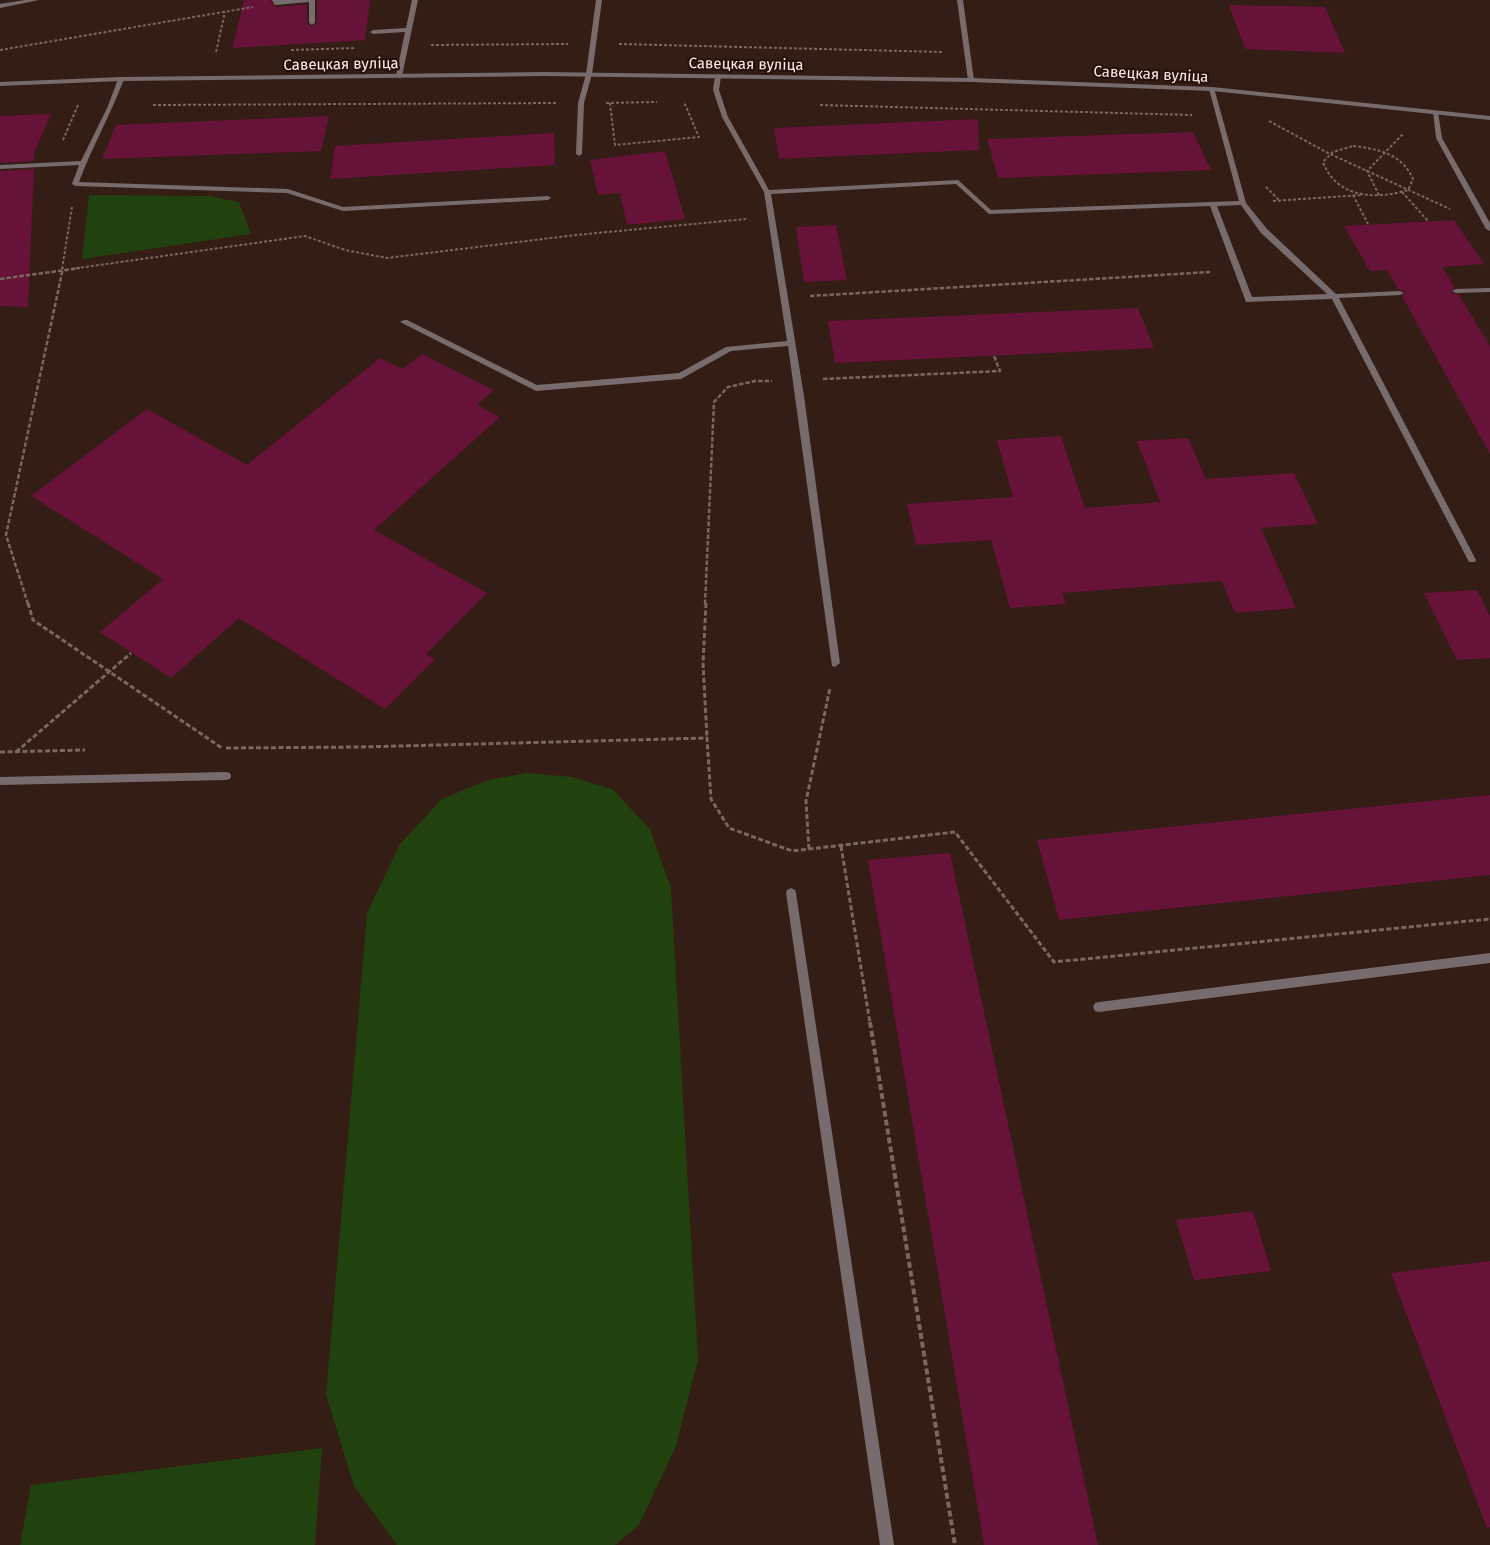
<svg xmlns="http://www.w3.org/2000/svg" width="1490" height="1545" font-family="'Fira Sans',sans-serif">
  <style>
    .green { fill: #21410e }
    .building { fill: #671238 }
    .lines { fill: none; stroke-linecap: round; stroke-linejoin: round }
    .path-far3 { stroke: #7b675f; stroke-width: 2; stroke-dasharray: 3 2; stroke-linecap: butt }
    .path-far2 { stroke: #7b675f; stroke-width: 2.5; stroke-dasharray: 4.5 2; stroke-linecap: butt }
    .path-far1 { stroke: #7b675f; stroke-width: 3; stroke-dasharray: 5 2.5; stroke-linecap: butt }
    .path { stroke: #7b675f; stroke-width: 4; stroke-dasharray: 6 3; stroke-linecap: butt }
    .service { fill: #786b6d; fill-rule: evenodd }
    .minor { fill: #786b6d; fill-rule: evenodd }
    .tertiary { fill: #786b6d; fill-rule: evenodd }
    .labels { text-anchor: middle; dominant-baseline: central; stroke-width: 4.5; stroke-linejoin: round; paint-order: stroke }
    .far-street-label { font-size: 15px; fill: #fdede7; stroke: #28130b }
  </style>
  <rect width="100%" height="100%" fill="#331d14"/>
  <g class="green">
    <polygon points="89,195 209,196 239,202 251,234 82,259"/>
    <polygon points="527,773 572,777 612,789 650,829 671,888 698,1360 676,1446 639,1525 615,1545 397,1545 354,1486 326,1395 367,913 400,844 442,799 488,780"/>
    <polygon points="322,1448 315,1545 20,1545 31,1485"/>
  </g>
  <g class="building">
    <polygon points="244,0 270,0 276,7 307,4 307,23 311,27 317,23 317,0 370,0 365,40 232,48"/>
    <polygon points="1229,5 1325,7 1345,53 1245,49"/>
    <polygon points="51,114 34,153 34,161 0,163 0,116"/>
    <polygon points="329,116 321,151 102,159 116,125"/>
    <polygon points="978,119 979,150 817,157 779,159 774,128"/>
    <polygon points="1193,132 1211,170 998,178 987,139"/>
    <polygon points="554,133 555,165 330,179 335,146"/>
    <polygon points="665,151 685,219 627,225 620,193 598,195 590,160"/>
    <polygon points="34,169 28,307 0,306 0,171"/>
    <polygon points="1454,220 1484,264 1442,267 1455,288 1450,292 1459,295 1490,346 1490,454 1402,296 1406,292 1398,289 1387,270 1370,271 1344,226"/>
    <polygon points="836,225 847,280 804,282 796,227"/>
    <polygon points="1138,308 1154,348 835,363 828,321"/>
    <polygon points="422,354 494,390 477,405 500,417 374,530 487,593 426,654 435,659 385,709 239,618 171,678 100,632 163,579 31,496 147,409 247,465 380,358 403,369"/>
    <polygon points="1061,436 1085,508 1160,502 1137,441 1188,438 1206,479 1294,473 1318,524 1261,528 1296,608 1235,613 1222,581 1062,593 1066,604 1010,608 991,540 916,545 907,504 1013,497 997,440"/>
    <polygon points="1477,590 1490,616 1490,658 1457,660 1424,593"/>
    <polygon points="1490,795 1490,875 1059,920 1037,840"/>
    <polygon points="950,853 1098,1545 984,1545 868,860"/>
    <polygon points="1253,1211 1271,1271 1194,1280 1176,1220"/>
    <polygon points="1490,1261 1490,1527 1487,1528 1391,1273"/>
  </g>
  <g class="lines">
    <g class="path-far3">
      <polyline points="619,44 943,52"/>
      <polyline points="431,45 568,44"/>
      <polyline points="0,50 253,7"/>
      <polyline points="291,50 355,48"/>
      <polyline points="216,52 225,12"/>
      <polyline points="606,103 657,102"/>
      <polyline points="610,103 615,145 699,137 684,102"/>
      <polyline points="153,105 557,103"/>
      <polyline points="820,105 1192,115"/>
      <polyline points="1269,121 1328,153 1450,209"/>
      <polyline points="63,140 78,105"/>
      <path d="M 1353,146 C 1379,149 1402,154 1413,179 L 1408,190 C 1376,200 1336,198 1323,162 L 1333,152 Z"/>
      <polyline points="1266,187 1279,200"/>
      <polyline points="1402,192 1428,221"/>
      <polyline points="1353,195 1368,224"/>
      <polyline points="1379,195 1367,171 1403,134"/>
      <polyline points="1273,201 1361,195"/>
      <polyline points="62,269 72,207"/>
      <polyline points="71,269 305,236 345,250 387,258 576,235 746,219"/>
    </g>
    <g class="path-far2">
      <polyline points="0,279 80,268"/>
      <polyline points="810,296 1210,272"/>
      <polyline points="823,379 1000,371 994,356"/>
      <polyline points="28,604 6,535 63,268"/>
      <polyline points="705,604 714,402 728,387 755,381 772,381"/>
    </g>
    <g class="path-far1">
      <polyline points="28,603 33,620 222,748"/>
      <polyline points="706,603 703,663 707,738"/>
      <polyline points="226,748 361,747 707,738 711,799 729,828 792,851 955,832 1054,962 1490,919"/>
      <polyline points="0,752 85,750"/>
      <polyline points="16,752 131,653"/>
      <polyline points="841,846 870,1023"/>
      <polyline points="809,849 806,801 830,688"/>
    </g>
    <polyline class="path" points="870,1022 955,1545"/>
    <g class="service">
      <polygon points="25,0 39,0 0,8 0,4"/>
      <polygon points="272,0 315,0 315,23 312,25 309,23 309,2 276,5 274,4"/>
      <polygon points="412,0 418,0 402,76 399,78 396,76 405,32 373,34 370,32 373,30 406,28"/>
      <polygon points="589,72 592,74 584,103 582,154 579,156 576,154 578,103 586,74"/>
      <path d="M 718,74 L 721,76 L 719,90 L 728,117 L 769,190 L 958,180 L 991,210 L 1239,201 L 1209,89 L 1214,88 L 1246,203 L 1267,229 L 1336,294 L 1400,291 L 1404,293 L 1400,295 L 1339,298 L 1476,560 L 1475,562 L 1469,562 L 1332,299 L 1246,302 L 1210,206 L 989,214 L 956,184 L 771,194 L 804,396 L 840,663 L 835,667 L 832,666 L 788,346 L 731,351 L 681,379 L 536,391 L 400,322 L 404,320 L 407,320 L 537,385 L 679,373 L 726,347 L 787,341 L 764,192 L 722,117 L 713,90 L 715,76 ZM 1241,205 L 1261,233 L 1327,294 L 1252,297 L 1217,206 Z"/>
      <path d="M 121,77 L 124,79 C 111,114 92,147 79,182 L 288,189 L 343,207 L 548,196 L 551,198 L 548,200 L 343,211 L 287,193 L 75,186 L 72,184 L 79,165 L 0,169 L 0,165 L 81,161 L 108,106 L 118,79 Z"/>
      <polygon points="1433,111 1438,112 1442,138 1490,223 1490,231 1486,229 1436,138"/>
      <polygon points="1490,288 1490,292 1456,293 1452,291 1456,289"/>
      <polygon points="226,772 230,773 231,776 230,779 226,780 0,785 0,777"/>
      <polygon points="791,888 795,890 796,893 894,1545 880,1545 786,893 787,890"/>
      <polygon points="1490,953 1490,963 1099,1012 1095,1011 1093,1007 1095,1003 1099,1002"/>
    </g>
    <g class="minor">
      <polygon points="596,0 602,0 592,74 589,76 586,74"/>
      <polygon points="957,0 963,0 974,80 971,82 968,80"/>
    </g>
    <polygon class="tertiary" points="543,72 971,78 1212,87 1490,116 1490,120 1212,91 971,82 543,76 121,81 0,86 0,82 121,77"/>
  </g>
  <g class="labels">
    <g class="far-street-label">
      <text transform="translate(341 64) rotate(-1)">Савецкая вуліца</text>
      <text transform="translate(746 64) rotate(1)">Савецкая вуліца</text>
      <text transform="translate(1151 74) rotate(3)">Савецкая вуліца</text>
    </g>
  </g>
</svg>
